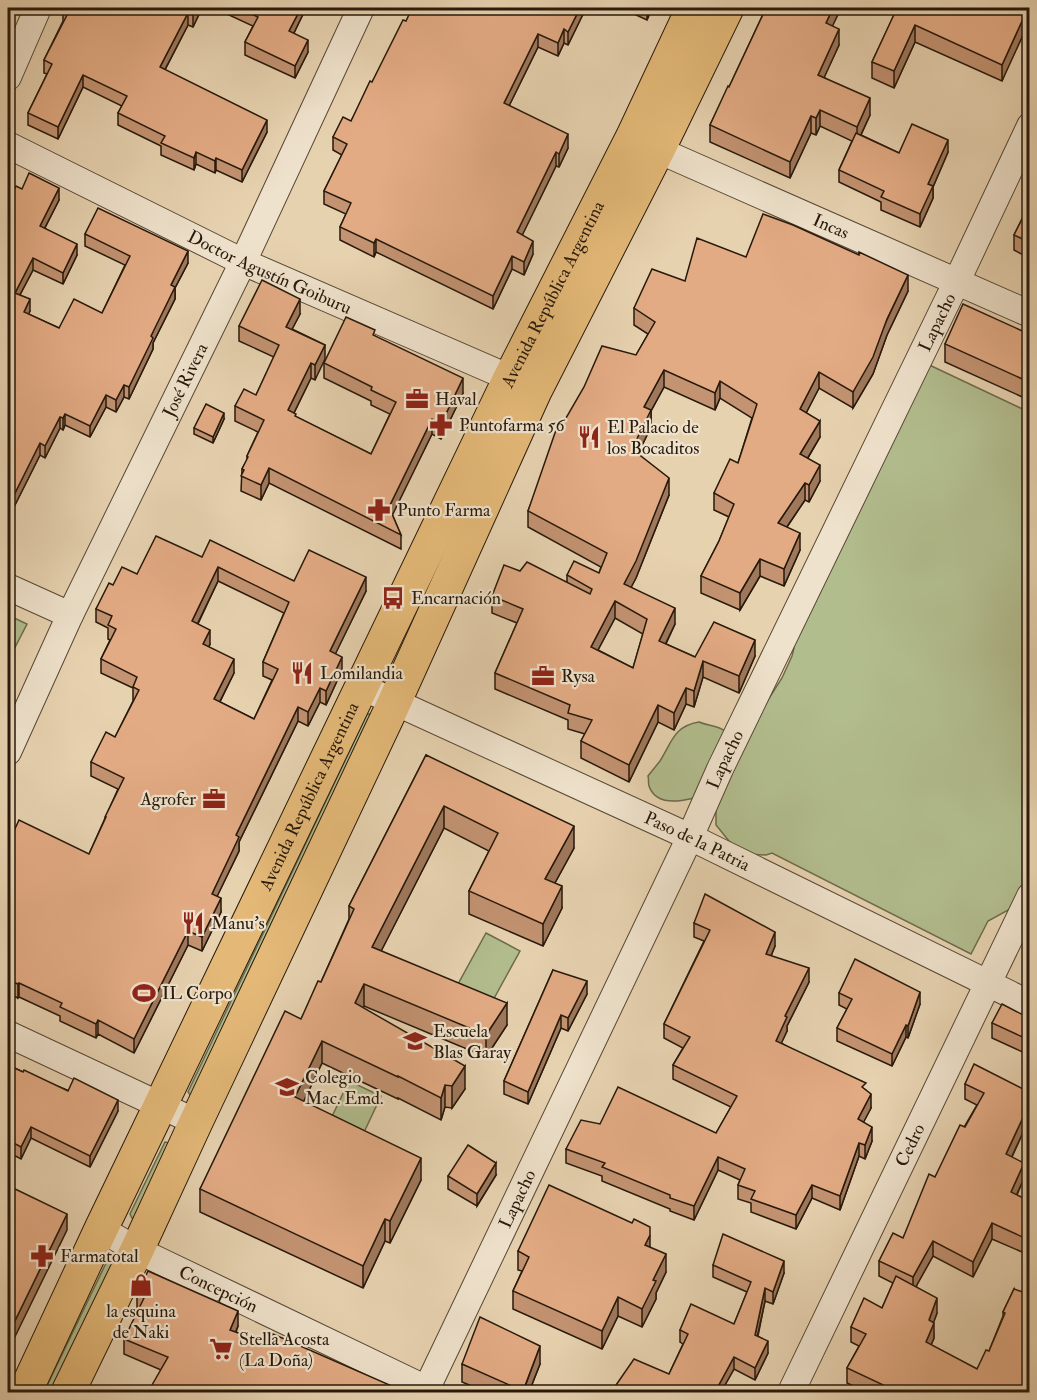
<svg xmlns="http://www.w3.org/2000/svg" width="1037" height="1400" font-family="'IM FELL Double Pica',serif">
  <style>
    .green { fill: #b2bd8e; stroke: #6c6b4c; stroke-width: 1.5 }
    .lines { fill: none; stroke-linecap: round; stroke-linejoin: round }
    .minor-casing { stroke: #574734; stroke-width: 28 }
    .highway-casing { stroke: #27190b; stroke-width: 35 }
    .minor { stroke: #efe2cc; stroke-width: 26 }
    .highway { stroke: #e4b978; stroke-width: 33 }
    .wall { fill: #c39372; stroke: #27190b; stroke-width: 1.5; fill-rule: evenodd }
    .shaded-wall { fill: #9f785c; stroke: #27190b; stroke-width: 1.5 }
    .building { fill: #e3ab84; stroke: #27190b; stroke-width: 1.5; fill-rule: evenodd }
    .labels { text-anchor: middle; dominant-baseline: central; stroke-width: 4.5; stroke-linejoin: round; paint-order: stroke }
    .street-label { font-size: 18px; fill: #27190b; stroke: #efe2cc }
    .poi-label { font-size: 18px; fill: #27190b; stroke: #efe2cc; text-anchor: start }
  </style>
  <rect width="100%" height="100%" fill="#e7d2b0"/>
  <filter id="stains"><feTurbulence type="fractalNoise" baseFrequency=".00333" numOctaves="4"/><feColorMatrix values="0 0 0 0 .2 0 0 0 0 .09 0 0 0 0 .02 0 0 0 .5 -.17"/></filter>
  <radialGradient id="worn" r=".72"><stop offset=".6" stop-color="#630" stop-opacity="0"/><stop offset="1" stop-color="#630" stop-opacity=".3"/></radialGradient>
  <g class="green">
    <polygon points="923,362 1029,412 1030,887 1012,908 988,921 971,954 772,853 766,855 746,854 729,841 716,825 716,803 752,725 782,678 792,656 794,648 798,606"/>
    <polygon points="8,615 27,624 8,661"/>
    <polygon points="367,714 371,714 191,1096 188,1092"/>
    <path d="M 699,722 C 708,726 717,725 725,731 L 694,798 C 679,802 656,806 649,786 C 648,783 649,779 648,776 C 652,771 656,766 660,761 C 672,742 674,726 699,722 Z"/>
    <polygon points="486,933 520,951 486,1013 452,995"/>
    <polygon points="349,1081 381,1096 358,1145 326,1129"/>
    <polygon points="165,1142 169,1143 134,1218 132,1218 130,1214"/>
    <polygon points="111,1260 113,1264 51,1392 44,1392 107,1261"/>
  </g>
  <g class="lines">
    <g class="minor-casing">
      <g id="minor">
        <polyline points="8,77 38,8"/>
        <path id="s1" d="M 642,140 L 658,150 L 1030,314"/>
        <path id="s2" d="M 8,145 L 243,262 L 510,378 L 527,387"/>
        <polyline points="8,587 70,615"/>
        <path id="s3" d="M 362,687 L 690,837 L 1030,1004"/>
        <path id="s4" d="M 8,752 L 70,615 L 243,262 L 361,8"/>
        <polyline points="8,1034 196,1122"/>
        <path id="s5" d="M 101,1229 L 137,1250 L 433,1392"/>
        <path id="s6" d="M 425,1392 L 690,837 L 720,769 L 957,281 L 1030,126"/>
        <path id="s7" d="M 791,1392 L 1030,896"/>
      </g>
    </g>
    <g class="highway-casing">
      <g id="highway">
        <path id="s8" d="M 25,1392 L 101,1229 L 510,378 L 633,136 L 693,8"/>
        <polyline points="68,1392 137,1250 196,1122 394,703 535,391 658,150 727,8"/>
      </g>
    </g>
    <use href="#minor" class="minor"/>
    <use href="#highway" class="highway"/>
  </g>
  <g class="wall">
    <polygon points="202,8 193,27 188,25 165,70 267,132 242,182 216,170 215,173 196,164 194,170 161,155 161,146 118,125 118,113 122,106 83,87 58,139 28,125 28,113 47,74 44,73 44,60 63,21 63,13"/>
    <polygon points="214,8 306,8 294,33 308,52 295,78 245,55 245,42 253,26"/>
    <polygon points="586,8 568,45 564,43 558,56 538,47 509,106 568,148 559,167 556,166 522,235 533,254 524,275 512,269 493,309 376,252 374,257 340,240 340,227 346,214 324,204 324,191 342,155 333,150 333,137 351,121 406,21"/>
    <polygon points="621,8 652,8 647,20"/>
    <polygon points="766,8 841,8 832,26 839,45 824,77 870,115 861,135 899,153 948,152 933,187 933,198 920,227 881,210 881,202 839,182 839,170 852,141 820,126 816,135 811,133 790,178 710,142 710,125 729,87"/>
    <polygon points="889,8 1029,8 1002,81 915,42 894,88 872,78 872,62 896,11"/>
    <polygon points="22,189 59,200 45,228 77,255 63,284 33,270 20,295 30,311 28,314 59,328 102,313 125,265 85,246 85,234 188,263 175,288 175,299 153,343 153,349 129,399 124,397 116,412 106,407 90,437 65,425 63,430 60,428 45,458 40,455 14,507 8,503 8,203"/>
    <polygon points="1029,205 1029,258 1014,250 1014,235"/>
    <path d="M 746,257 L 908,291 L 887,335 L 873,374 L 853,408 L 819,388 L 806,413 L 820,437 L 808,458 L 820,481 L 809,502 L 805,500 L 787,527 L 800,550 L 784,586 L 760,576 L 740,610 L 701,593 L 701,576 L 719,541 L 729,517 L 714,510 L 714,493 L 738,463 L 752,418 L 720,398 L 715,410 L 664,387 L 651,411 L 651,427 L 638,453 L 669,495 L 636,578 L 631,587 L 675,624 L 666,644 L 695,657 L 755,656 L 739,693 L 703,677 L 694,707 L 686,704 L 674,730 L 658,722 L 629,782 L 581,758 L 581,741 L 585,734 L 568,729 L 568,720 L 495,689 L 495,673 L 517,623 L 492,613 L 492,596 L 520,571 L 567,582 L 567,575 L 599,573 L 601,567 L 528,527 L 528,511 L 562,425 L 636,355 L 648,334 L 634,325 L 634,308 L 685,281 ZM 615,618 L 643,634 L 633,668 L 598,650 Z"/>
    <polygon points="300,314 292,329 325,345 315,380 311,378 294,413 296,417 371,454 390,414 371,405 371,401 324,378 324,363 375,336 463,393 441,439 432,434 392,514 401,535 401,549 269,483 261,500 241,491 242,469 247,460 247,456 258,432 235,421 235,406 256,395 274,357 239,341 239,326"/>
    <polygon points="1029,334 1029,400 945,362 945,344"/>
    <polygon points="224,419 213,443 194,434 194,428"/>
    <path d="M 202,557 L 294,581 L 366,591 L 335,654 L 342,670 L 326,705 L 320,702 L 308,726 L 298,721 L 239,842 L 239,851 L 217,896 L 221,912 L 202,951 L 188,945 L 134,1053 L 98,1034 L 96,1038 L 60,1021 L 60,1016 L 19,997 L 18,998 L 8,993 L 8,844 L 89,854 L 118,789 L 91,776 L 91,762 L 115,737 L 133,701 L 133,688 L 101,673 L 101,659 L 110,640 L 108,639 L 108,628 L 96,622 L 96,609 L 113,585 L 137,574 ZM 218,581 L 284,613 L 263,662 L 263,676 L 272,680 L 254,719 L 220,702 L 234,673 L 209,647 L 210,644 L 198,624 Z"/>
    <polygon points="426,755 574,848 555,883 562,908 543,946 469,914 469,891 489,851 444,828 381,951 507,1025 486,1057 364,1006 363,1008 465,1089 452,1108 445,1107 441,1120 398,1098 398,1099 322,1063 304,1101 421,1180 390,1243 385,1241 363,1288 200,1212 200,1189 301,1019 321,982 349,919 349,906"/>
    <polygon points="694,923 775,946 771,956 809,982 787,1026 787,1031 781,1043 866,1090 871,1108 863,1122 872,1141 865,1159 859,1156 840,1210 812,1198 796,1229 751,1212 751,1203 738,1199 738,1185 740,1180 718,1170 694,1220 670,1211 670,1209 602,1181 602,1176 566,1163 566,1149 600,1124 716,1133 731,1107 673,1079 673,1065 683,1048 664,1038 664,1024 704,941 694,937"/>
    <polygon points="553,970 587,994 568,1031 561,1028 528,1104 504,1094 504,1081"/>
    <polygon points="839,993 920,1004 908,1038 906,1037 892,1066 837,1041 837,1028 847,1009 839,1005"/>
    <polygon points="1029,1018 1029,1055 992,1038 992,1023"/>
    <polygon points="8,1065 23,1072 118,1111 90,1167 31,1138 21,1159 8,1152"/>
    <polygon points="965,1084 1029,1092 1029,1130 1025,1128 1012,1157 1024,1178 1017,1195 1029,1201 1029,1255 992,1239 973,1277 933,1256 916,1286 937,1313 933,1323 934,1338 931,1345 977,1369 989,1351 1003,1316 1003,1312 1014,1289 1029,1392 866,1392 847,1383 847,1368 859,1346 851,1342 851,1327 882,1308 893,1283 879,1276 879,1261 903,1238 935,1177 977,1105 965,1099"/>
    <polygon points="496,1175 477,1206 448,1189 448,1176"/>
    <polygon points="650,1247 666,1272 656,1293 656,1299 642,1327 618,1316 602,1349 513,1309 513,1291 522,1271 518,1270 518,1251"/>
    <polygon points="713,1265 784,1273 773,1304 765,1301 758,1336 768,1353 755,1380 734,1369 721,1392 614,1392 614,1388 669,1374 683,1344 680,1342 680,1330 734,1324 747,1292 713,1277"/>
    <polygon points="137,1294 238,1326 236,1332 392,1392 161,1370 124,1354 124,1339 139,1310 137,1309"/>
    <polygon points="462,1364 540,1364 529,1392 486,1392 462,1382"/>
  </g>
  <g class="shaded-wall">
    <polygon points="197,8 202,8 193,27 193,15"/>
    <polygon points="301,8 306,8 289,43 289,31"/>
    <polygon points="580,8 586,8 568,45 568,32"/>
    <polygon points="647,8 652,8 647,20"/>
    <polygon points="833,8 841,8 826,40 826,23"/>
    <polygon points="1028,8 1029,8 1029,22 1002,81 1002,65"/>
    <polygon points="188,13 188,25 160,79 160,67"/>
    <polygon points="915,25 915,42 894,88 894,71"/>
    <polygon points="564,29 564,43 558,56 558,43"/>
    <polygon points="839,29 839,45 818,91 818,75"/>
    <polygon points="538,34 538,47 504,116 504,103"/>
    <polygon points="308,40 308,52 295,78 295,66"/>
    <polygon points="83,75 83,87 58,139 58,127"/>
    <polygon points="870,98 870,115 857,143 857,127"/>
    <polygon points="820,110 820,126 816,135 816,118"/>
    <polygon points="811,116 811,133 790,178 790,162"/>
    <polygon points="267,120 267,132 242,182 242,170"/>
    <polygon points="568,134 568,148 559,167 559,154"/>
    <polygon points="948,140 948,152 933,187 933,198 920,227 920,214 928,184"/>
    <polygon points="196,152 196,164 194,170 194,158"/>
    <polygon points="556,152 556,166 517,246 517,232"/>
    <polygon points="216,158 216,170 215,173 215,161"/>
    <polygon points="59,188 59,200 40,237 40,226"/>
    <polygon points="376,239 376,252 374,257 374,243"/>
    <polygon points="533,241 533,254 524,275 524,262"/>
    <polygon points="77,244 77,255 63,284 63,273"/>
    <polygon points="188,251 188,263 175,288 175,299 153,343 153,349 129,399 129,387 151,336 171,285"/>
    <polygon points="512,256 512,269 493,309 493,296"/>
    <polygon points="33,258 33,270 15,304 15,293"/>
    <polygon points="908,275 908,291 887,335 873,374 853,408 853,392"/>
    <polygon points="30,299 30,311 24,324 24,312"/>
    <polygon points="300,299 300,314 286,341 286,327"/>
    <polygon points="325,345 325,359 315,380 315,365"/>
    <polygon points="311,363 311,378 288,425 288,410"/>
    <polygon points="664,370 664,387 651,411 651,427 632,466 632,449 644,407"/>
    <polygon points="819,372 819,388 800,425 800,409"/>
    <polygon points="463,378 463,393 441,439 441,424"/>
    <polygon points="720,381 720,398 715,410 715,393"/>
    <polygon points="124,385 124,397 116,412 116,400"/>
    <polygon points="106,395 106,407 90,437 90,426"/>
    <polygon points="224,413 224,419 213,443 213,437"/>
    <polygon points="65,414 65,425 63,430 63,418"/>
    <polygon points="60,417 60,428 45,458 45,446"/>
    <polygon points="432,419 432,434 389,522 389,507"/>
    <polygon points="820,421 820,437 800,471 800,454"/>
    <polygon points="40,443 40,455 14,507 14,495"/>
    <polygon points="820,465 820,481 809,502 809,485"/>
    <polygon points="269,468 269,483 261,500 261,485"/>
    <polygon points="669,478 669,495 636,578 624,601 624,584"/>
    <polygon points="805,483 805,500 778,540 778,523"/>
    <polygon points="800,533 800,550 784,586 784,569"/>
    <polygon points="760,559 760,576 740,610 740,593"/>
    <polygon points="218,567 218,581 192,635 192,621"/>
    <polygon points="366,577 366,591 330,665 330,651"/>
    <polygon points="615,601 615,618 591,663 591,647"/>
    <polygon points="675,608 675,624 659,657 659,641"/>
    <polygon points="210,630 210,644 203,658 203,644"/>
    <polygon points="755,640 755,656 739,693 739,676"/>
    <polygon points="342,657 342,670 326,705 326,691"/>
    <polygon points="234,659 234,673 214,713 214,699"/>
    <polygon points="703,661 703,677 694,707 694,691"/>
    <polygon points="320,688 320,702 308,726 308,712"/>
    <polygon points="686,688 686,704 674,730 674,713"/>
    <polygon points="658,705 658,722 629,782 629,765"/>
    <polygon points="298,707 298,721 239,842 239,851 212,907 212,894 236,835"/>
    <polygon points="444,806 444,828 372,969 372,947"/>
    <polygon points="574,826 574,848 545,901 545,879"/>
    <polygon points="562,886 562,908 543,946 543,924"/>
    <polygon points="221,898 221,912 202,951 202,937"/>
    <polygon points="188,931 188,945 134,1053 134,1039"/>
    <polygon points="775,932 775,946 766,968 766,954"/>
    <polygon points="809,968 809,982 787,1026 787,1031 776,1055 776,1041 785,1016"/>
    <polygon points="587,981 587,994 568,1031 568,1018"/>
    <polygon points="19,983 19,997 18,998 18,984"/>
    <polygon points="364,984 364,1006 355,1025 355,1003"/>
    <polygon points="920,992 920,1004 908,1038 908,1026"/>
    <polygon points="507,1003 507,1025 486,1057 486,1035"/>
    <polygon points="561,1015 561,1028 528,1104 528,1092"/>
    <polygon points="98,1020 98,1034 96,1038 96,1024"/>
    <polygon points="906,1025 906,1037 892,1066 892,1054"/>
    <polygon points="322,1041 322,1063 295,1119 295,1097"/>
    <polygon points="465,1066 465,1089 452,1108 452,1086"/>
    <polygon points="445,1085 445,1107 441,1120 441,1098"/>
    <polygon points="871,1094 871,1108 858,1133 858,1119"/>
    <polygon points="118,1100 118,1111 90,1167 90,1156"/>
    <polygon points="1025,1113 1025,1128 1006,1169 1006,1154"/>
    <polygon points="31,1127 31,1138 21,1159 21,1147"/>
    <polygon points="872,1127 872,1141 865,1159 865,1145"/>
    <polygon points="859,1143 859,1156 840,1210 840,1196"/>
    <polygon points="718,1157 718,1170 694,1220 694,1206"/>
    <polygon points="421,1158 421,1180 390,1243 390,1221"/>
    <polygon points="496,1163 496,1175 477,1206 477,1194"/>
    <polygon points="1024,1163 1024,1178 1011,1207 1011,1192"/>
    <polygon points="812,1185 812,1198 796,1229 796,1215"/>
    <polygon points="67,1214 67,1230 8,1351 8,1335"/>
    <polygon points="385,1219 385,1241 363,1288 363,1266"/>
    <polygon points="992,1223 992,1239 973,1277 973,1262"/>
    <polygon points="650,1235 650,1253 645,1245"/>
    <polygon points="933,1241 933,1256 913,1292 913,1277"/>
    <polygon points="666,1254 666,1272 656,1293 656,1299 642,1327 642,1309 653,1280"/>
    <polygon points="784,1261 784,1273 773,1304 773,1292"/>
    <polygon points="765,1288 765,1301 755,1347 755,1335"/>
    <polygon points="618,1297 618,1316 602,1349 602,1331"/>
    <polygon points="937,1298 937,1313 929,1335 929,1320"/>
    <polygon points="238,1311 238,1326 230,1345 230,1330"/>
    <polygon points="934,1323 934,1338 926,1357 926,1342"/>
    <polygon points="768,1341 768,1353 755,1380 755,1368"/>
    <polygon points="540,1346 540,1364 529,1392 523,1392"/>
    <polygon points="734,1357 734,1369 721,1392 715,1392"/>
  </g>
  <g class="building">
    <polygon points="66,8 197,8 193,15 188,13 160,67 267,120 242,170 216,158 215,161 196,152 194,158 161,143 165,136 118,113 127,96 83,75 58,127 28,113 52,64 44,60 67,15 63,13"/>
    <polygon points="239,8 301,8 289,31 308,40 295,66 245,42 258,17"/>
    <polygon points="412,8 580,8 568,32 564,29 558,43 538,34 504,103 568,134 559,154 556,152 517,232 533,241 524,262 512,256 493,296 376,239 374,243 340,227 351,203 324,191 347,144 333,137 343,117 351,121 370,81 372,82 403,20 406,21"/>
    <polygon points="766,8 833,8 826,23 839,29 818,75 870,98 857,127 820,110 816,118 811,116 790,162 710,125 728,86 729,87"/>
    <polygon points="897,8 1028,8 1002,65 915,25 894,71 872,62"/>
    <polygon points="912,124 948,140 928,184 933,186 920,214 881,197 884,191 839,170 856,133 899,153"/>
    <polygon points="29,173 59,188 40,226 77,244 63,273 33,258 15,293 30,299 24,312 59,328 74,299 102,313 130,256 85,234 98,208 188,251 171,285 175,287 151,336 153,338 129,387 124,385 116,400 106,395 90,426 65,414 63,418 60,417 45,446 40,443 14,495 8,491 8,203 16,186 22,189"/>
    <polygon points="1029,205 1029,242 1014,235"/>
    <path d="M 763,214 L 793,225 L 859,255 L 859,252 L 908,275 L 887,319 L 873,357 L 853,392 L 819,372 L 800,409 L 820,421 L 800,454 L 820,465 L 809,485 L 805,483 L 778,523 L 800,533 L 784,569 L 760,559 L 740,593 L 701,576 L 719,541 L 734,504 L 714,493 L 730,459 L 738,463 L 757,404 L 720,381 L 715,393 L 664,370 L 644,407 L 651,410 L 632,449 L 669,478 L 636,561 L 624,584 L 675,608 L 659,641 L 695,657 L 714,622 L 755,640 L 739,676 L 703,661 L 694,691 L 686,688 L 674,713 L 658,705 L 629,765 L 581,741 L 592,720 L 568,713 L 570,705 L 495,673 L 523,609 L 492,596 L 504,565 L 520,571 L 527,562 L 590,594 L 592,589 L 567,575 L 574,561 L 599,573 L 607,553 L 528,511 L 556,430 L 562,425 L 584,387 L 602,346 L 636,355 L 655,322 L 634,308 L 652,269 L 685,281 L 697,238 L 746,257 ZM 615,601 L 647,619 L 633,668 L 591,647 Z"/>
    <polygon points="262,280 300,299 286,327 325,345 315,365 311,363 288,410 296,414 295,416 371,454 396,402 371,390 372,387 324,363 346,317 375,330 373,335 463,378 441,424 432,419 389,507 401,535 269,468 261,485 241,476 244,470 242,469 248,457 247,456 264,420 235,406 244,389 256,395 279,345 239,326"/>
    <polygon points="963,304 1029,334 1029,382 945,344"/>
    <polygon points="206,404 224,413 213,437 194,428"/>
    <path d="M 156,536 L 202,557 L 210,540 L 294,581 L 309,550 L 366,577 L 330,651 L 342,657 L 326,691 L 320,688 L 308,712 L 298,707 L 236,835 L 239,837 L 212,894 L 221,898 L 202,937 L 188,931 L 134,1039 L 98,1020 L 96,1024 L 60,1007 L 62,1003 L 19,983 L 18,984 L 8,980 L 8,844 L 19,820 L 89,854 L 106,817 L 105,817 L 124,778 L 91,762 L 106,732 L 115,737 L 139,690 L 133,687 L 137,677 L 101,659 L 116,629 L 108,625 L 112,616 L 96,609 L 109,583 L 113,585 L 122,567 L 137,574 ZM 218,567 L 289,602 L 263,662 L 278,669 L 254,719 L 214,699 L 234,659 L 203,644 L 210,630 L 192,621 Z"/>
    <polygon points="426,755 574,826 545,879 562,886 543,924 469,891 498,833 444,806 372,947 507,1003 486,1035 364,984 355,1003 465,1066 452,1086 445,1085 441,1098 398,1076 398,1077 322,1041 295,1097 421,1158 390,1221 385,1219 363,1266 200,1189 285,1011 301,1019 318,981 321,982 354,909 349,906"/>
    <polygon points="705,894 775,932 766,954 809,968 785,1016 787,1017 776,1041 866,1083 862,1087 871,1094 858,1119 872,1127 865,1145 859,1143 840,1196 812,1185 796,1215 751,1199 755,1191 738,1185 745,1169 718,1157 694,1206 670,1198 670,1195 602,1167 605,1163 566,1149 581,1120 600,1124 618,1087 716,1133 737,1096 673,1065 690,1037 664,1024 710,930 694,923"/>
    <polygon points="855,959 920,992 908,1026 906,1025 892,1054 837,1028 852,999 839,993"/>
    <polygon points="553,970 587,981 568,1018 561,1015 528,1092 504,1081"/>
    <polygon points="1002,1004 1029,1018 1029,1040 992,1023"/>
    <polygon points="974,1064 1029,1092 1029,1115 1025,1113 1006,1154 1024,1163 1011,1192 1029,1201 1029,1240 992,1223 973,1262 933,1241 913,1277 879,1261 893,1233 903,1238 929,1174 935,1177 960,1125 965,1127 984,1093 965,1084"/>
    <polygon points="8,1065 23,1072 24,1070 68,1091 74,1078 118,1100 90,1156 31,1127 21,1147 8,1140"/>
    <polygon points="468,1145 496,1163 477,1194 448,1176"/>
    <polygon points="549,1185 632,1223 634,1219 650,1227 650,1235 645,1245 666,1254 653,1280 656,1281 642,1309 618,1297 602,1331 513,1291 529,1257 518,1251"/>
    <polygon points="13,1188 67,1214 8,1335 8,1250 10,1246 8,1245 8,1200"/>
    <polygon points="723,1234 784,1261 773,1292 765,1288 755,1335 768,1341 755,1368 734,1357 715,1392 623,1392 614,1388 634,1359 669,1374 688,1334 680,1330 691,1304 734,1324 751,1282 713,1265"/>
    <polygon points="148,1271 238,1311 230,1330 269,1344 273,1334 392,1386 389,1392 148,1392 168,1357 124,1339 144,1298 137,1294"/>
    <polygon points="1029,1275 1029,1392 898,1392 847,1368 866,1334 851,1327 864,1298 882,1308 896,1276 937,1298 929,1320 934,1323 926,1342 977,1369 986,1350 989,1351 1005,1313 1003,1312 1014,1289 1023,1292"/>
    <polygon points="480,1317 540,1346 523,1391 462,1364"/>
  </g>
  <defs>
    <g id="office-bare" transform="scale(1.8)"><path d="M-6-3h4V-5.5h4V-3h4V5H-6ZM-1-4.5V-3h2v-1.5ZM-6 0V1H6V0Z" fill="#8f2418" stroke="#efe2cc" stroke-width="2.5" paint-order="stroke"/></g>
    <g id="pharmacy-bare" transform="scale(1.8)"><path d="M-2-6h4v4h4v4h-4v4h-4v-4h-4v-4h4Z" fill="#8f2418" stroke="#efe2cc" stroke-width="2.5" paint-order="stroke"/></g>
    <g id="restaurant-bare" transform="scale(1.8)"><path d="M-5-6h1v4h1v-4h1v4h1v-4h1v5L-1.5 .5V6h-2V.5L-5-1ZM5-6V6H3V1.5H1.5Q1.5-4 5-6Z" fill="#8f2418" stroke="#efe2cc" stroke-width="2.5" paint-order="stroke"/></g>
    <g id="bus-bare" transform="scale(1.8)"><path d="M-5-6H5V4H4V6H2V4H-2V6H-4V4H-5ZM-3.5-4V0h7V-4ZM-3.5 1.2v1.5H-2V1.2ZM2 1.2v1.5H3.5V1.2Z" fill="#8f2418" stroke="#efe2cc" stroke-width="2.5" paint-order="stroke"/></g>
    <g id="stadium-bare" transform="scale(1.8)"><path d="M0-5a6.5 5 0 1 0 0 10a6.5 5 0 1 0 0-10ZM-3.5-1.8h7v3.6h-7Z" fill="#8f2418" stroke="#efe2cc" stroke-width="2.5" paint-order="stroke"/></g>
    <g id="school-bare" transform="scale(1.8)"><path d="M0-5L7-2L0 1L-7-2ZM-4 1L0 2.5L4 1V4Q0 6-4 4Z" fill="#8f2418" stroke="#efe2cc" stroke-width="2.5" paint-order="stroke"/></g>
    <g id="shop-bare" transform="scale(1.8)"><path d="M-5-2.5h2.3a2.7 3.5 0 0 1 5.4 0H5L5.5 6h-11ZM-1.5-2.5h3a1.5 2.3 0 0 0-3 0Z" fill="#8f2418" stroke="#efe2cc" stroke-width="2.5" paint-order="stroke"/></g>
    <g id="supermarket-bare" transform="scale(1.8)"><path d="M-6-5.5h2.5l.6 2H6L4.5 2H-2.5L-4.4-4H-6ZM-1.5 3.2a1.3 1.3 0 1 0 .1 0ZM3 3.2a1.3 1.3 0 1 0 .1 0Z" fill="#8f2418" stroke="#efe2cc" stroke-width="2.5" paint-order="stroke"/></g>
  </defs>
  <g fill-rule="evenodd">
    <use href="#office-bare" x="417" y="399"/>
    <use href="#pharmacy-bare" x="441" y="425"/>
    <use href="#restaurant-bare" x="589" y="437"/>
    <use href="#pharmacy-bare" x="379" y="510"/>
    <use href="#bus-bare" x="393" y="598"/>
    <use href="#restaurant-bare" x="302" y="673"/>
    <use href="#office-bare" x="543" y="676"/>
    <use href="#office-bare" x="214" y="799"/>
    <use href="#restaurant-bare" x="193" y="923"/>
    <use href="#stadium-bare" x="144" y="993"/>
    <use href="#school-bare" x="415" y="1041"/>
    <use href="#school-bare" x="287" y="1087"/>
    <use href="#pharmacy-bare" x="42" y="1256"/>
    <use href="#shop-bare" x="141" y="1285"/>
    <use href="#supermarket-bare" x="221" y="1349"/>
  </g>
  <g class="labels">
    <g class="street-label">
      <text stroke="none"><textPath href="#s1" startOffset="208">Incas</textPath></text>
      <text stroke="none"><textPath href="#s2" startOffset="291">Doctor Agustín Goiburu</textPath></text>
      <text stroke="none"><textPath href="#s8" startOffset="1218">Avenida República Argentina</textPath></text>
      <text stroke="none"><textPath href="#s6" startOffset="1186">Lapacho</textPath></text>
      <text stroke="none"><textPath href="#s4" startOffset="412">José Rivera</textPath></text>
      <text stroke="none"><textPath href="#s6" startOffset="700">Lapacho</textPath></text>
      <text stroke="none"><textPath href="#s8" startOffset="660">Avenida República Argentina</textPath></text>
      <text stroke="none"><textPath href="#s3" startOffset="369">Paso de la Patria</textPath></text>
      <text stroke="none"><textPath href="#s7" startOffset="274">Cedro</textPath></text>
      <text stroke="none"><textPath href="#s6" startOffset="214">Lapacho</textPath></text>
      <text stroke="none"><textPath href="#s5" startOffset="132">Concepción</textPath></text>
    </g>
    <g class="poi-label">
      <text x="435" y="399">Haval</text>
      <text x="459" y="425">Puntofarma 56</text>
      <text x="607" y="427">El Palacio de<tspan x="607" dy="21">los Bocaditos</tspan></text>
      <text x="397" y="510">Punto Farma</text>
      <text x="411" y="598">Encarnación</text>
      <text x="320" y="673">Lomilandia</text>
      <text x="561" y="676">Rysa</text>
      <text x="196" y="799" text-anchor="end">Agrofer</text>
      <text x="211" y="923">Manu's</text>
      <text x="162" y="993">IL Corpo</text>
      <text x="433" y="1031">Escuela<tspan x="433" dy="21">Blas Garay</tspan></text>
      <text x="305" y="1077">Colegio<tspan x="305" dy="21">Mac. Emd.</tspan></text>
      <text x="60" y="1256">Farmatotal</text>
      <text x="141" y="1311" text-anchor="middle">la esquina<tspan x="141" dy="21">de Naki</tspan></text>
      <text x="239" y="1339">Stella Acosta<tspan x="239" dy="21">(La Doña)</tspan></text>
    </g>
  </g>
  <rect width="1037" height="1400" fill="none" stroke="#e7d2b0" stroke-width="30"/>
  <rect x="9" y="9" width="1019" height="1382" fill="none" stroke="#27190b" stroke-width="3"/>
  <rect x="15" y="15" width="1007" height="1370" fill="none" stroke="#27190b" stroke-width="1.5"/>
  <rect width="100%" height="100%" filter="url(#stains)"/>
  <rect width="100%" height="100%" fill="url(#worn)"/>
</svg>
